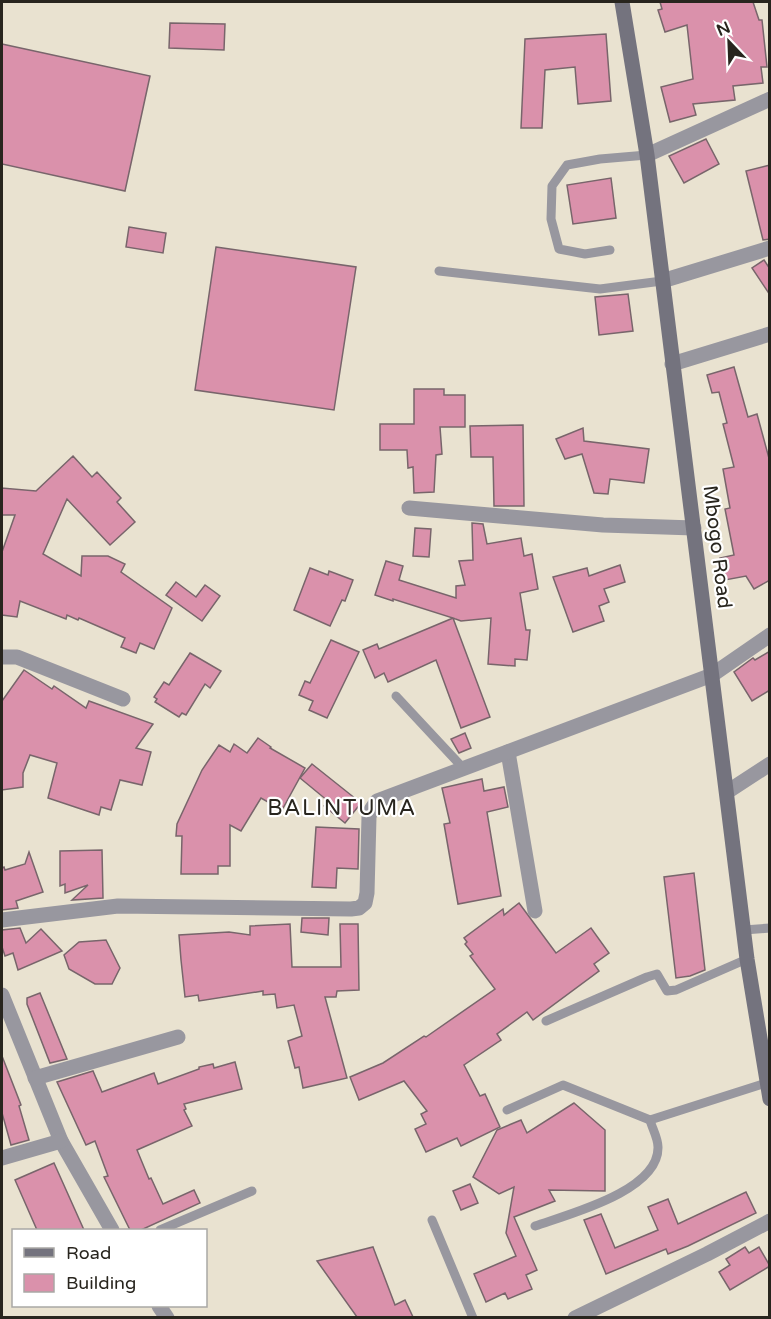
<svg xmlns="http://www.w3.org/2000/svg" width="771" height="1319" font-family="'Varela Round',sans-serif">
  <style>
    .building { fill: #da91ab; stroke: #78656b; stroke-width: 1.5 }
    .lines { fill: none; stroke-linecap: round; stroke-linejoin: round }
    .service { stroke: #98979f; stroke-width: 9 }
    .minor { stroke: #98979f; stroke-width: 15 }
    .secondary { stroke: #74737e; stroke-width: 15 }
    .labels { text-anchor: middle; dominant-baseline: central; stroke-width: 4.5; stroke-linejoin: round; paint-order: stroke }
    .street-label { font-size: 20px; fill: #28251e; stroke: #fff }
    .quarter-label { font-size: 22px; letter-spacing: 1.5px; fill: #28251e; stroke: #fff }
  </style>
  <rect width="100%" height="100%" fill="#e9e2d0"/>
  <g class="building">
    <polygon points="660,2 753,2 759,20 762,20 767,67 761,67 763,83 733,86 735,100 693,104 696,115 670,122 661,87 693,79 687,25 665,32 658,10 662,9"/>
    <polygon points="170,23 225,24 224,50 169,48"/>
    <polygon points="606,34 611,101 578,104 575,67 545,70 542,128 521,128 525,39"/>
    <polygon points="2,44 150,76 125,191 2,164"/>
    <polygon points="706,139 719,164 684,183 669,156"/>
    <polygon points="770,165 770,239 763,240 746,171"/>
    <polygon points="611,178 616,218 573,224 567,185"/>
    <polygon points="129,227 166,233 163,253 126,247"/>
    <polygon points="216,247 356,267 334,410 195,390"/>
    <polygon points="764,260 770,269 770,295 752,268"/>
    <polygon points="628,294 633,331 599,335 595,297"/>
    <polygon points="734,367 748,417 757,414 770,462 770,580 754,589 746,576 725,580 720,558 734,555 725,509 730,508 723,469 734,467 723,424 727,423 719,392 712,393 707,375"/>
    <polygon points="414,389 444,389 444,395 465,395 465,427 440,427 442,454 436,455 434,492 414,493 413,467 408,468 407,450 380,450 380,424 414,424"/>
    <polygon points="523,425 524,506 494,506 493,457 471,457 470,426"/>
    <polygon points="583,428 584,441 649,449 644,483 610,479 608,494 594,493 582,454 565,459 556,439"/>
    <polygon points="73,456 92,477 97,472 121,498 117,502 135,522 110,545 67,499 43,554 81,576 82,556 108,556 125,564 121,572 172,608 154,649 140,643 136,653 121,647 125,638 79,618 78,620 67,615 66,619 20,601 17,617 2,615 2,552 15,515 2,515 2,488 36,491"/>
    <polygon points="472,523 483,524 487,544 521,538 524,556 532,554 538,589 520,593 526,630 530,630 527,660 515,659 515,666 488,664 491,618 461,621 453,618 490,717 461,728 436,660 388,682 384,673 375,678 363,650 377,644 379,649 453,618 393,599 393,601 375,595 386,561 403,566 399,580 456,598 456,586 465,585 459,561 473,560"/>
    <polygon points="415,528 431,529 429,557 413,556"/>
    <polygon points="620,565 625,582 604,589 609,602 599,606 604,621 573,632 553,577 587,568 589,576"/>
    <polygon points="310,568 328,575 329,571 353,580 345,601 342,600 330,626 294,610"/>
    <polygon points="176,582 196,597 205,585 220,596 202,621 166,595"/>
    <polygon points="331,640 359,652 327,718 309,710 313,701 299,695 305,681 310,683"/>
    <polygon points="770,651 770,690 752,701 734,672 753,658 755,660"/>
    <polygon points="190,653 221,671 210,688 205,684 186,715 182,713 179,717 155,702 157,699 154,697 164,682 169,685"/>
    <polygon points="24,670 52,689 54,686 86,708 89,701 153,724 136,748 151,752 142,785 120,780 111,810 101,807 99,815 48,798 57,763 30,755 23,773 23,787 2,790 2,701"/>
    <polygon points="465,733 471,748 459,753 451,739"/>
    <polygon points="258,738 271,747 270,748 305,768 282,810 261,798 241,831 230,825 230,866 218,866 218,874 181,874 182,836 176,836 177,824 202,770 219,745 230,752 234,744 247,753"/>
    <polygon points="312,764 361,803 345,823 324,806 328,801 300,778"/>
    <polygon points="482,779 484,791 504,787 508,807 487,812 501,896 458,904 444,824 450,823 442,788"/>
    <polygon points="316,827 359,829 358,869 337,868 336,888 312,887"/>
    <polygon points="102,850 103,898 72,900 88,885 65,893 65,884 60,886 60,851"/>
    <polygon points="29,852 43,892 16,901 18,908 2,910 2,868 4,867 5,870 25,864"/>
    <polygon points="694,873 705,970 690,976 676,978 664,877"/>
    <polygon points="519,903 556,953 591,928 609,953 594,964 599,971 533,1020 527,1012 497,1034 501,1040 464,1065 480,1096 485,1094 500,1127 461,1146 457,1138 426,1152 415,1129 426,1124 421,1114 427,1111 404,1081 359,1100 350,1077 383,1063 424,1036 426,1037 495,989 470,956 473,954 465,944 467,942 464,938 503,909 504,915"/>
    <polygon points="302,918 329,918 328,935 301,932"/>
    <polygon points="290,924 292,967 341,967 340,924 358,924 359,990 337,991 336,997 325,997 347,1078 303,1088 299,1067 295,1068 288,1041 302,1036 294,1005 277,1008 275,994 263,995 263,991 199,1001 198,995 185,997 181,960 179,935 229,932 250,935 250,926"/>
    <polygon points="20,928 26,943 41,929 62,951 18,970 13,953 5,956 2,947 2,930"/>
    <polygon points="106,940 120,968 112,984 95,984 69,969 64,955 79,942"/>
    <polygon points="40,993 67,1059 50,1063 27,1004 27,998"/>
    <polygon points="2,1056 21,1105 19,1106 29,1140 11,1145 2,1113"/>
    <polygon points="235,1062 242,1089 184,1104 186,1109 184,1110 192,1126 137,1150 149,1179 151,1178 163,1204 194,1190 200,1203 141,1230 130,1230 104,1177 108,1176 95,1141 86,1145 57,1082 93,1071 102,1092 154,1073 158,1084 199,1069 199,1067 213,1064 214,1068"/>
    <polygon points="574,1103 605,1130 605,1191 549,1190 555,1201 514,1217 537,1270 526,1275 532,1289 508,1299 505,1293 486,1302 474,1274 516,1256 506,1233 514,1187 499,1194 473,1177 497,1130 521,1120 527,1133"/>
    <polygon points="54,1163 84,1230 37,1230 15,1180"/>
    <polygon points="470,1184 478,1203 461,1210 453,1191"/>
    <polygon points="746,1192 756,1213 688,1246 668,1254 666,1249 606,1274 584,1220 601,1214 615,1248 658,1230 648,1207 668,1199 678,1224"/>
    <polygon points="373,1247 395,1305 405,1300 413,1317 357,1317 317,1261"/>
    <polygon points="745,1247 749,1253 759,1247 770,1266 730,1290 719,1272 730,1265 726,1259"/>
  </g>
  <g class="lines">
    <g class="service">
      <polyline points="610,250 585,254 559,249 551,219 552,186 567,165 600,159 647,155"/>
      <polyline points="439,271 600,289 662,281"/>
      <polyline points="396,696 464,769"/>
      <polyline points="744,930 770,928"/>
      <polyline points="546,1021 647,977 657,974 667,991 676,990 747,959"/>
      <polyline points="507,1110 563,1085 650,1120"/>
      <polyline points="432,1220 473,1318"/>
      <path d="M 535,1226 C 569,1214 659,1191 658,1147 C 658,1138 652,1128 650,1120 L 766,1083"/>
      <polyline points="160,1230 252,1191"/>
    </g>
    <g class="minor">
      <polyline points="647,155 770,99"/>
      <polyline points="662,281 770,248"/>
      <polyline points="672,364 770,334"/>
      <polyline points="409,508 603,525 694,528"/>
      <polyline points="2,657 17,657 123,699"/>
      <polyline points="508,752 535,911"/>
      <polyline points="727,792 770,764"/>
      <polyline points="2,920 118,906 351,909 359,908 365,903 367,893 369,817 371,810 377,801 712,675 770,635"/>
      <polyline points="2,995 61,1141 112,1230"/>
      <polyline points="35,1078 178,1037"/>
      <polyline points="2,1158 61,1141"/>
      <polyline points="159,1306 167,1318"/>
      <polyline points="575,1318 707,1254 770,1221"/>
    </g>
    <polyline class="secondary" points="622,2 647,155 747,959 770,1099"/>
  </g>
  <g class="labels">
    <g class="street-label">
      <text transform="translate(717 547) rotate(83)">Mbogo Road</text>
    </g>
    <g class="quarter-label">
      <text x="342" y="808">BALINTUMA</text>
    </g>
  </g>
  <rect width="771" height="1319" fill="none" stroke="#28251e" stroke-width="6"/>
  <rect x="12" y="1229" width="195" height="78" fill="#ffffff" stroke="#a9a8a5" stroke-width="1.5"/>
  <rect x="24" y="1248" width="30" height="9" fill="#74737e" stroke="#a9a8a5" stroke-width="1.5"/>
  <text x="66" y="1259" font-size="18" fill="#28251e">Road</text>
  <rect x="24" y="1274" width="30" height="18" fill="#da91ab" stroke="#a9a8a5" stroke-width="1.5"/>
  <text x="66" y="1289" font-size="18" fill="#28251e">Building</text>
  <g transform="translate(729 42) rotate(337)" stroke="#ffffff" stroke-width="4.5" paint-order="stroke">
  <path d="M0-4.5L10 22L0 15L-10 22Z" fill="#28251e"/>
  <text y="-9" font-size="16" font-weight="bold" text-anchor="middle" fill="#28251e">N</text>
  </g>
</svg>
